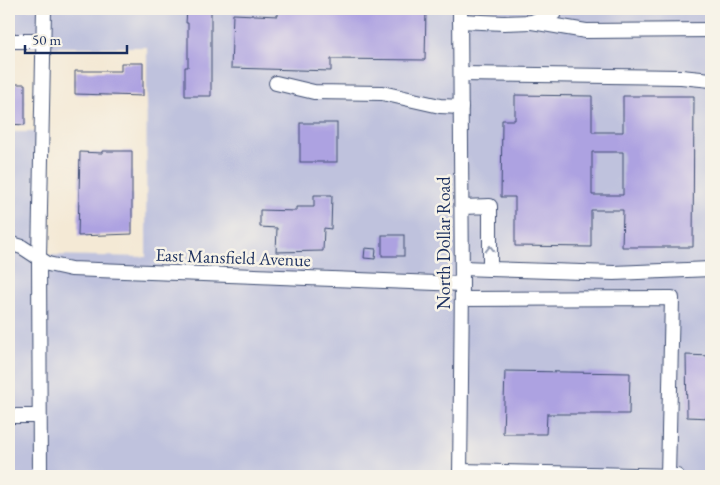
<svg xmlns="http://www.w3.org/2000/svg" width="720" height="485" font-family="'EB Garamond',serif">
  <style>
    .industrial { fill: #bfc2dd }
    .building { fill: #ada2e1; fill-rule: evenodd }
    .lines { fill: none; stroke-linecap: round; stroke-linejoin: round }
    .minor-casing { stroke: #3c4b70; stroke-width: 16 }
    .minor { stroke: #fff; stroke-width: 14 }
    .oneway { stroke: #8d97ae }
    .labels { text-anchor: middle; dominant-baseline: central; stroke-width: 5; stroke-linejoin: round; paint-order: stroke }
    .street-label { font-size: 18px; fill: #1b2f5e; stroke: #f7f3e8 }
  </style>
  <rect width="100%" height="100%" fill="#f7f3e8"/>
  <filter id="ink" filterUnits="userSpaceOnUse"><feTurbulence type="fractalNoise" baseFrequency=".02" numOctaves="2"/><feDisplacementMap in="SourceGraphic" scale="10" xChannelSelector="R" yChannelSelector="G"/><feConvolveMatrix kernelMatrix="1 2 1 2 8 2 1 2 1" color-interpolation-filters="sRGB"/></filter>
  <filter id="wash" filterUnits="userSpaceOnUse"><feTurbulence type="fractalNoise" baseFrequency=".0096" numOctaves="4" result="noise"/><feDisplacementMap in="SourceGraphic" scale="20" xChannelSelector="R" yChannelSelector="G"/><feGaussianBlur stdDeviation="1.12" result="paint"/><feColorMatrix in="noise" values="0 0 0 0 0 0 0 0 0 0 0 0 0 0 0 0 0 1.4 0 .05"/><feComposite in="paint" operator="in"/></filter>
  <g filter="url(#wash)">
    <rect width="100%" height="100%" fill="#f4e9d5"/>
    <polygon class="industrial" points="9,9 711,9 711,476 9,476 9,132 48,132 47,255 146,257 147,47 9,47"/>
    <g id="blocks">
      <g class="building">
        <polygon points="187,9 211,9 211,96 185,96 185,67 188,67 188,23 186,23"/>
        <polygon points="278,9 426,9 425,60 331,59 331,71 231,68 233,14 278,16"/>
        <polygon points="121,63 143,63 143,96 75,94 75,71 121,71"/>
        <polygon points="9,84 25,84 25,125 9,124"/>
        <path d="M 515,95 L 592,96 L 592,132 L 623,132 L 623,96 L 694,96 L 693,247 L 622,247 L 623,210 L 591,210 L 591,247 L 515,246 L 515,197 L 501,197 L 502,120 L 515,120 ZM 592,152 L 623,152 L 623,195 L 592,195 Z"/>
        <rect x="300" y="123" width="37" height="39"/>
        <polygon points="102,151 132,151 132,234 78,236 80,152 102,153"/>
        <polygon points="314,195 332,195 331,229 324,228 323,251 276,252 277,228 260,227 260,210 296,211 296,207 314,207"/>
        <rect x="382" y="235" width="22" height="21"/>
        <polygon points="365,248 376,249 375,259 364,258"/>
        <polygon points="686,355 711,356 711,418 687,417"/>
        <polygon points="505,371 630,373 629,414 547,414 546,434 503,434"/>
      </g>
    </g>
  </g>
  <g filter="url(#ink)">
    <use href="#blocks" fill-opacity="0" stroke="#3c4b70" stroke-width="1"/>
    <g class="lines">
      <g class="minor-casing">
        <g id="minor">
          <polyline points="460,21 504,23 532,22 554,13 555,9"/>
          <polyline points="532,22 586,31 711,30"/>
          <polyline points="9,41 44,41"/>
          <polyline points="461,74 681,77 711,80"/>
          <polyline points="276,83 314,92 382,93 440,106 461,107"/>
          <polyline points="462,207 490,206 490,269 462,268"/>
          <polyline points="9,243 22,247 48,264 71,269 462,284"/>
          <polyline points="490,269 614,273 711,269"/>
          <polyline points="462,299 672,298 668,476"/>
          <polyline points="9,416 39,416"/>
          <polyline points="460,471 677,476"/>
          <polyline points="40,476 39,258 44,9"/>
          <polyline points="460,476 462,284 460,9"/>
        </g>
      </g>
      <use href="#minor" class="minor"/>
    </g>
    <defs><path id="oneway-chevron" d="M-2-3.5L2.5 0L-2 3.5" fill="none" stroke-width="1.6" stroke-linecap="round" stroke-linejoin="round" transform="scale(1.25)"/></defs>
    <use class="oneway" href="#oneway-chevron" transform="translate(490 249) rotate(-90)"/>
  </g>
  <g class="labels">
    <g class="street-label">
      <text transform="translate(443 243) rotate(-90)">North Dollar Road</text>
      <text transform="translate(233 257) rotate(2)">East Mansfield Avenue</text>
    </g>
  </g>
  <rect width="720" height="485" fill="none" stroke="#f7f3e8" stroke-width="30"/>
  <path d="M25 45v8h102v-8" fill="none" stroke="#1b2f5e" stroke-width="2.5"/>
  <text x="32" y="45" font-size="15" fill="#1b2f5e" stroke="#f7f3e8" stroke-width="4" paint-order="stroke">50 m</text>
</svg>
